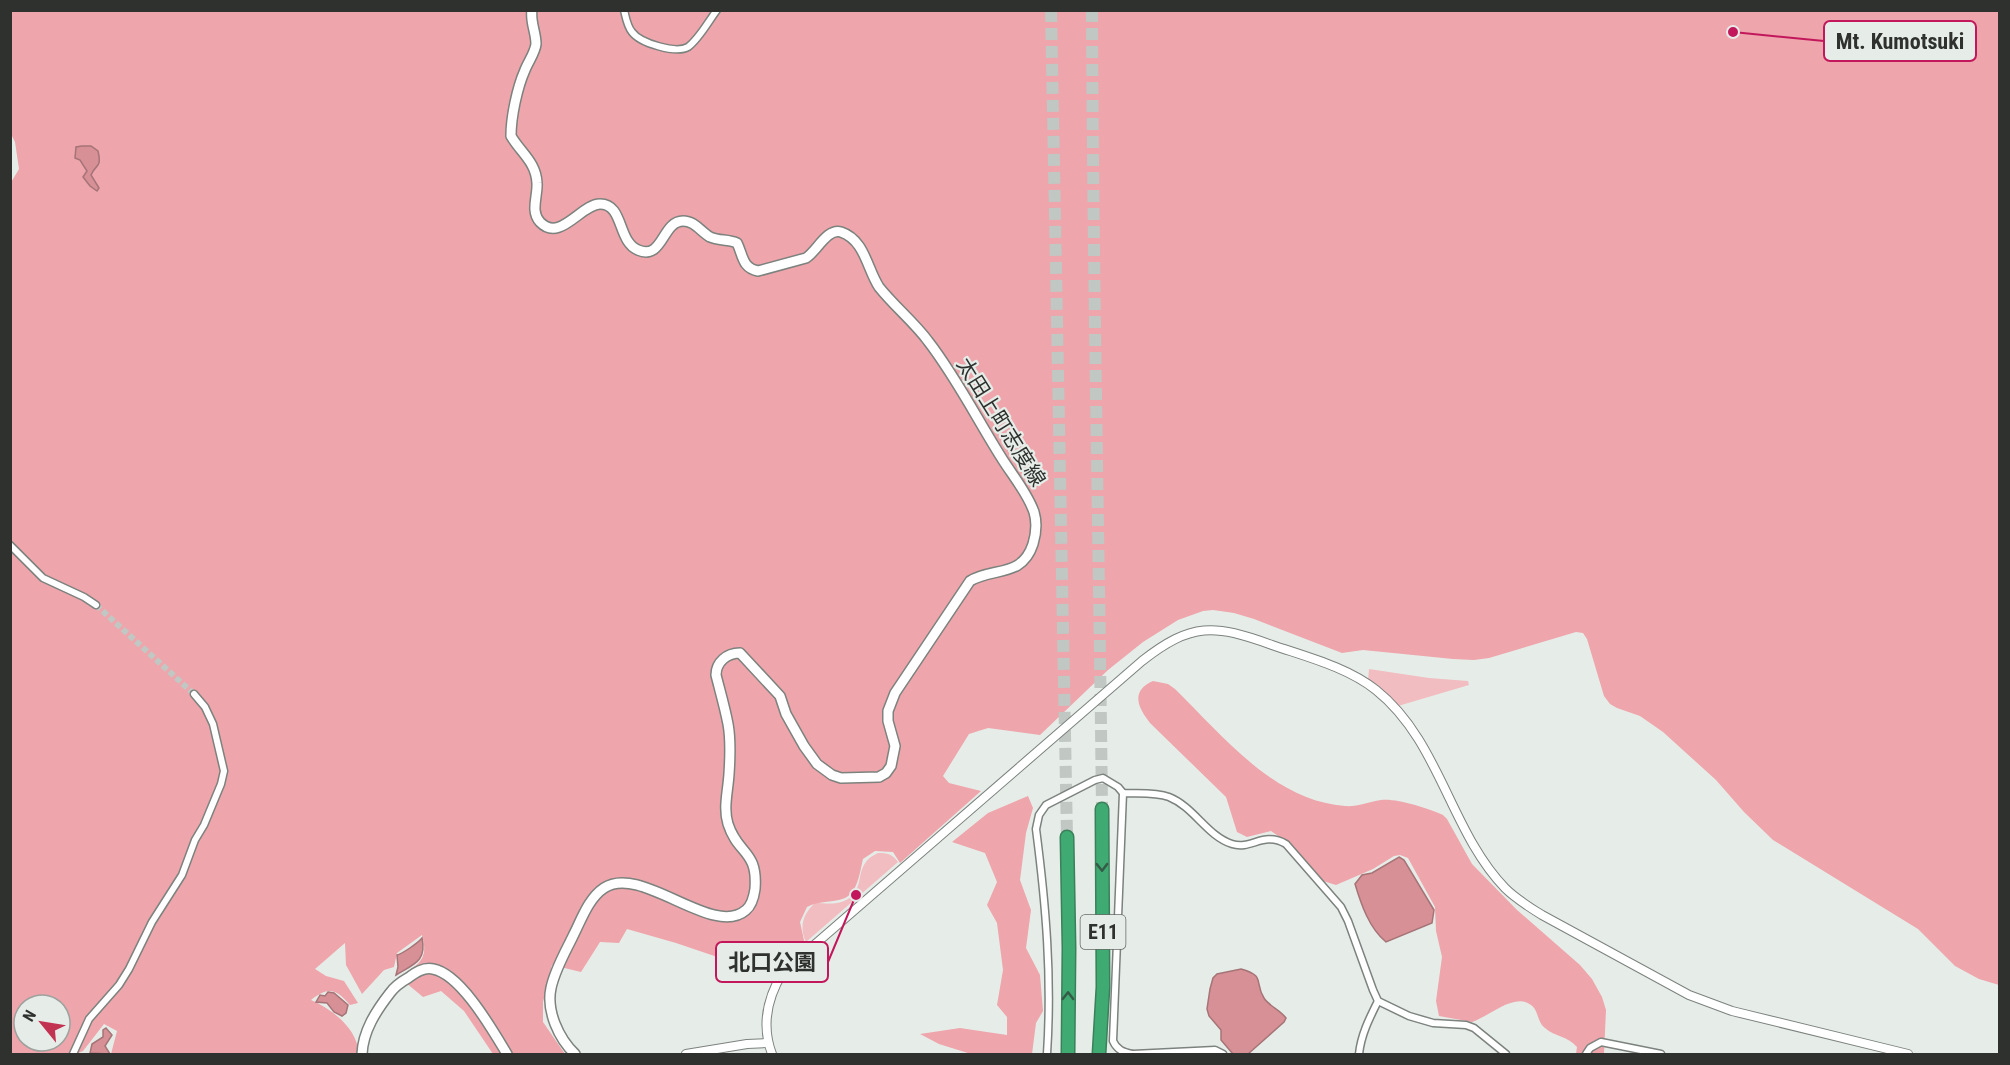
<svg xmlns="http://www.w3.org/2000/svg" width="2010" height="1065" font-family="'Roboto Condensed','Noto Sans JP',sans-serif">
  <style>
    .green { fill: #f2bdc1 }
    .forest { fill: #eea5ab; fill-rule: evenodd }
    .water { fill: #d79096; stroke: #a57477; stroke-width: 1.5 }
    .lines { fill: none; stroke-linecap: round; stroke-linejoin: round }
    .minor-tunnel { stroke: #c1c7c3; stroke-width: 6; stroke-dasharray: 6 3; stroke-linecap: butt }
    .motorway-tunnel { stroke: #c1c7c3; stroke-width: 12; stroke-dasharray: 12 6; stroke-linecap: butt }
    .minor-casing { stroke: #7c827e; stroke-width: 9 }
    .tertiary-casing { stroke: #7c827e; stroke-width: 10 }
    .secondary-casing { stroke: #7c827e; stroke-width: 12 }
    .motorway-casing { stroke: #3a805b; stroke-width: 15 }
    .minor { stroke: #fff; stroke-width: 6 }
    .tertiary { stroke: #fff; stroke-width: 8 }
    .secondary { stroke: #fff; stroke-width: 9 }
    .motorway { stroke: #40aa73; stroke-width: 12 }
    .oneway { stroke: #355b47 }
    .labels { text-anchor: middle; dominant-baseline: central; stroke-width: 4.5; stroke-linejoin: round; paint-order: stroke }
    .shield { fill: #e6ede8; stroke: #666966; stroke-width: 1.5 }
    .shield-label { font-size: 20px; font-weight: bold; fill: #2f312f }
    .street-label { font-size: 21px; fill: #2f312f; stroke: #e6ede8 }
    .leader { fill: none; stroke: #c2185b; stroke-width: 2 }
    .callout-dot { fill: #c2185b; stroke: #e6ede8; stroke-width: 2 }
    .callout { fill: #e6ede8; stroke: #c2185b; stroke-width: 2 }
    .callout-label { font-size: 22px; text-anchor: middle; font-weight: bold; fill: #2f312f }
  </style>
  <rect width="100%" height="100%" fill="#e6ede8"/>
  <g class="green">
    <polygon points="1369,669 1429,678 1468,681 1469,685 1398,706 1368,681"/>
    <path d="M 878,853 C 888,853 892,854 898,862 L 806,942 C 799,926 803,914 815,903 C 824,903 835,905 844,901 C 869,891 850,865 878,853 Z"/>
  </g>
  <g class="forest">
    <path d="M 10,11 L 1999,11 L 1999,985 L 1979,979 L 1955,966 L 1918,929 L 1773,840 L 1744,812 L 1716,780 L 1663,732 L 1640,716 L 1617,708 L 1610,704 L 1604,696 L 1587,639 L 1583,633 L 1576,632 L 1489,658 L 1474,660 L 1453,659 L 1363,650 L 1342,653 L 1254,619 L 1234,613 L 1213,610 L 1203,611 L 1178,620 L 1143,642 L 1108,670 L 1040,735 L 988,728 L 969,734 L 943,776 L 949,783 L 981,791 L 900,863 L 893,852 L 875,851 L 863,859 C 860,871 858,892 845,898 C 834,903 820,900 807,907 L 800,922 L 805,945 L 771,975 L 676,943 L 627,929 L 619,943 L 600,942 L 581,972 L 552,965 L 543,1002 L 543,1022 L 565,1054 L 493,1054 L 464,1011 L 441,991 L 423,997 L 399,977 C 419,964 429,960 422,935 L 397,953 L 394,967 L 384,970 L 362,994 L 346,965 L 345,943 L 315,969 L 326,976 L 344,981 L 358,1003 L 350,1005 C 336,989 329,986 311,1000 C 333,1010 357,1028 359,1054 L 111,1054 L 117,1031 L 104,1024 L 83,1051 L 76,1054 L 11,1054 L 10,184 L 19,169 L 15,142 L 11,134 ZM 24,1005 L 60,1005 L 60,1041 L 24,1041 Z"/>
    <path d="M 1153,681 L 1168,684 L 1175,689 C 1222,735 1274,801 1345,806 C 1357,807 1368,802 1381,800 C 1396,798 1428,808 1443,815 L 1447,819 L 1472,864 L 1517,910 L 1580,965 L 1592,979 L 1602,997 L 1606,1010 L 1604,1054 L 1576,1054 L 1577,1047 C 1568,1036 1555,1037 1545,1028 C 1537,1022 1539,1011 1531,1005 C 1515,992 1488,1017 1472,1022 L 1439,1016 L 1436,1001 L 1442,957 L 1436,931 L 1435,907 L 1408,858 L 1400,855 L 1394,856 L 1373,869 L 1336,885 L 1323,881 L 1290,844 L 1271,831 L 1247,837 L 1237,832 L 1226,797 L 1150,723 C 1138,708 1130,691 1153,681 Z"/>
    <polygon points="1028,796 1033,808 1026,833 1020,880 1031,910 1026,948 1040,975 1043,1011 1036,1023 1032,1054 971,1054 939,1044 920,1034 960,1028 1007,1035 1007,1017 997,1005 1003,970 997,923 987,905 997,882 985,853 952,842 988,813"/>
  </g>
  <g class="water">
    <path d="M 82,146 L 91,146 L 98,151 C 102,169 96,163 91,175 L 99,188 L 97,191 L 90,186 L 83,177 L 87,171 L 80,160 L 75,158 L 76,147 Z"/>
    <path d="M 1399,857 L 1404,860 L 1434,910 L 1432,923 L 1386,942 C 1369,928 1361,904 1355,884 L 1362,875 L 1372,873 Z"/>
    <path d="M 422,938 C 427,961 414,964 396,975 L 398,967 L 397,955 C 402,954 418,943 422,938 Z"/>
    <path d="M 1241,969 C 1266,976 1254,982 1264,998 C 1269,1006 1280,1010 1286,1018 L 1284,1022 L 1248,1054 L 1233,1054 L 1221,1040 L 1221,1030 L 1209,1016 L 1207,1009 L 1210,989 L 1213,978 L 1217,974 Z"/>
    <polygon points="328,992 334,993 348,1005 346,1013 342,1016 334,1012 327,1003 316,1002 320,995 325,996"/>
    <polygon points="106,1028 112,1035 105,1046 110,1054 90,1053 92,1044 103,1037 103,1030"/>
  </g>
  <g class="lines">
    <polyline class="minor-tunnel" points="96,605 194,694"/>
    <g class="motorway-tunnel">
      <polyline points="1051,10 1067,837"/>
      <path d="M 1092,10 C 1093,277 1099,543 1102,809"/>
    </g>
    <g class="minor-casing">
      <g id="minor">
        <path d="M 624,10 C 626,18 627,26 632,32 C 640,43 676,54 688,47 C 699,39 708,22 717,10"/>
        <polyline points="10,545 43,578 84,597 96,605"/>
        <path d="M 1123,793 C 1137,794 1155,792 1169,797 C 1194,807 1207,836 1232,844 C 1252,850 1263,831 1286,844 L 1341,907 L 1348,921 L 1373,990 L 1378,1001 L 1409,1016 L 1433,1023 L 1466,1025 L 1474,1028 L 1506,1054"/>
        <polyline points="73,1054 89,1019 119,985 129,969 152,922 182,875 195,840 204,825 221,784 224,771 213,724 205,707 194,694"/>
        <path d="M 1047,1054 C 1052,977 1046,906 1036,829 L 1039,815 L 1046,805 L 1095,780 L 1103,778 L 1118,787 L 1123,793 L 1113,1041 C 1117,1050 1123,1052 1132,1054"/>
        <polyline points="1133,1054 1215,1050 1223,1054"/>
        <path d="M 1359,1054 C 1361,1035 1369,1019 1378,1001"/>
        <polyline points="1586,1054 1590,1048 1601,1042 1661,1054"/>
      </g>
    </g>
    <g class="tertiary-casing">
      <g id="tertiary">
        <polyline points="686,1054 747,1044 767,1043"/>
        <path d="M 772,1054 C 761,1025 767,998 783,972 L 1142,661 C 1192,622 1214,624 1272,645 C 1307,657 1347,667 1376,690 C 1440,741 1450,831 1505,888 C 1516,899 1529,907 1542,915 L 1689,995 L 1732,1011 L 1908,1054"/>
      </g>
    </g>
    <g class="secondary-casing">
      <g id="secondary">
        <path d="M 532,10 C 530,22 536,32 536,44 C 535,53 528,62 525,70 C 517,88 511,117 511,136 C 521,153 536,162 537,183 C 538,196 530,211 540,222 C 560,243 581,204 600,204 C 624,204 617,241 638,250 C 663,261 662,221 683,221 C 695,221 701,232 710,237 C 719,241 728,239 737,243 C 743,255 742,268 758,271 L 806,258 C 817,251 827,228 841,232 C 865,240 867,269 879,287 C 894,306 914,322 928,341 C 956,377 977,419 1001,457 C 1012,475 1027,492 1034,512 C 1037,522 1036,534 1033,544 C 1022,578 993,567 970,581 L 895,693 L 888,711 L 888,721 L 895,746 L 891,766 L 886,773 L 879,777 L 841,778 L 832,775 L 817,764 L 804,746 L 786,714 L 780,696 L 740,653 C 727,653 716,662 716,675 C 720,691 725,708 728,724 C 731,740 730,759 729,774 C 728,791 723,808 728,824 C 738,855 758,850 755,889 C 754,896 752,905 746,910 C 713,939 641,863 604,888 C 589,898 582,918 574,934 C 566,951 555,969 551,988 C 546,1011 559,1039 575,1054"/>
        <path d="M 362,1054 C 363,1031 376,1011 390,993 C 395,986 401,982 408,978 C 415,973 423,967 433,969 C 461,974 493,1031 507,1054"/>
      </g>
    </g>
    <g class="motorway-casing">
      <g id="motorway">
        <polyline points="1067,837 1069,948 1068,1054"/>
        <polyline points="1099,1054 1103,987 1102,809"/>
      </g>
    </g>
    <use href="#minor" class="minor"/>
    <use href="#tertiary" class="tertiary"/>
    <use href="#secondary" class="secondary"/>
    <use href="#motorway" class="motorway"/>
  </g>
  <defs><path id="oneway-chevron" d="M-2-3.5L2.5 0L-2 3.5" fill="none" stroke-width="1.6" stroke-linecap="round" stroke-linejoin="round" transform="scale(1.5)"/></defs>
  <g class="oneway">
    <use href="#oneway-chevron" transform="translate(1102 867) rotate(89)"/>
    <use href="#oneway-chevron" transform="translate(1068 996) rotate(-89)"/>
  </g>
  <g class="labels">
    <rect class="shield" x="1080.5" y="915" width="45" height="34" rx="4.5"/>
    <g class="shield-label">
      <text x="1103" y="932">E11</text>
    </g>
    <g class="street-label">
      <text transform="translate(1001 422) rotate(58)">太田上町志度線</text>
    </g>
  </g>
  <path class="leader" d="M1733 32L1824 41M856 895L828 962"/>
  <g class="callout-dot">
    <circle cx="1733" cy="32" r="6"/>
    <circle cx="856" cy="895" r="6"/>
  </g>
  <g class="callout">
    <rect x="1824" y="21" width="152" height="40" rx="6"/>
    <rect x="716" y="942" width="112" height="40" rx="6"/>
  </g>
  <g class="callout-label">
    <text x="1900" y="49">Mt. Kumotsuki</text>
    <text x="772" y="970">北口公園</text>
  </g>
  <rect width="2010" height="1065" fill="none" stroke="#2f312f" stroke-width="24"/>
  <g transform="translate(42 1023) rotate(300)"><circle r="28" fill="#e6ede8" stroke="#9da29e" stroke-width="1.5"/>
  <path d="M0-4.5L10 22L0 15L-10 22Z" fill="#c23251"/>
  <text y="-9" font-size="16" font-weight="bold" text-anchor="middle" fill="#2f312f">N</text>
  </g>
</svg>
